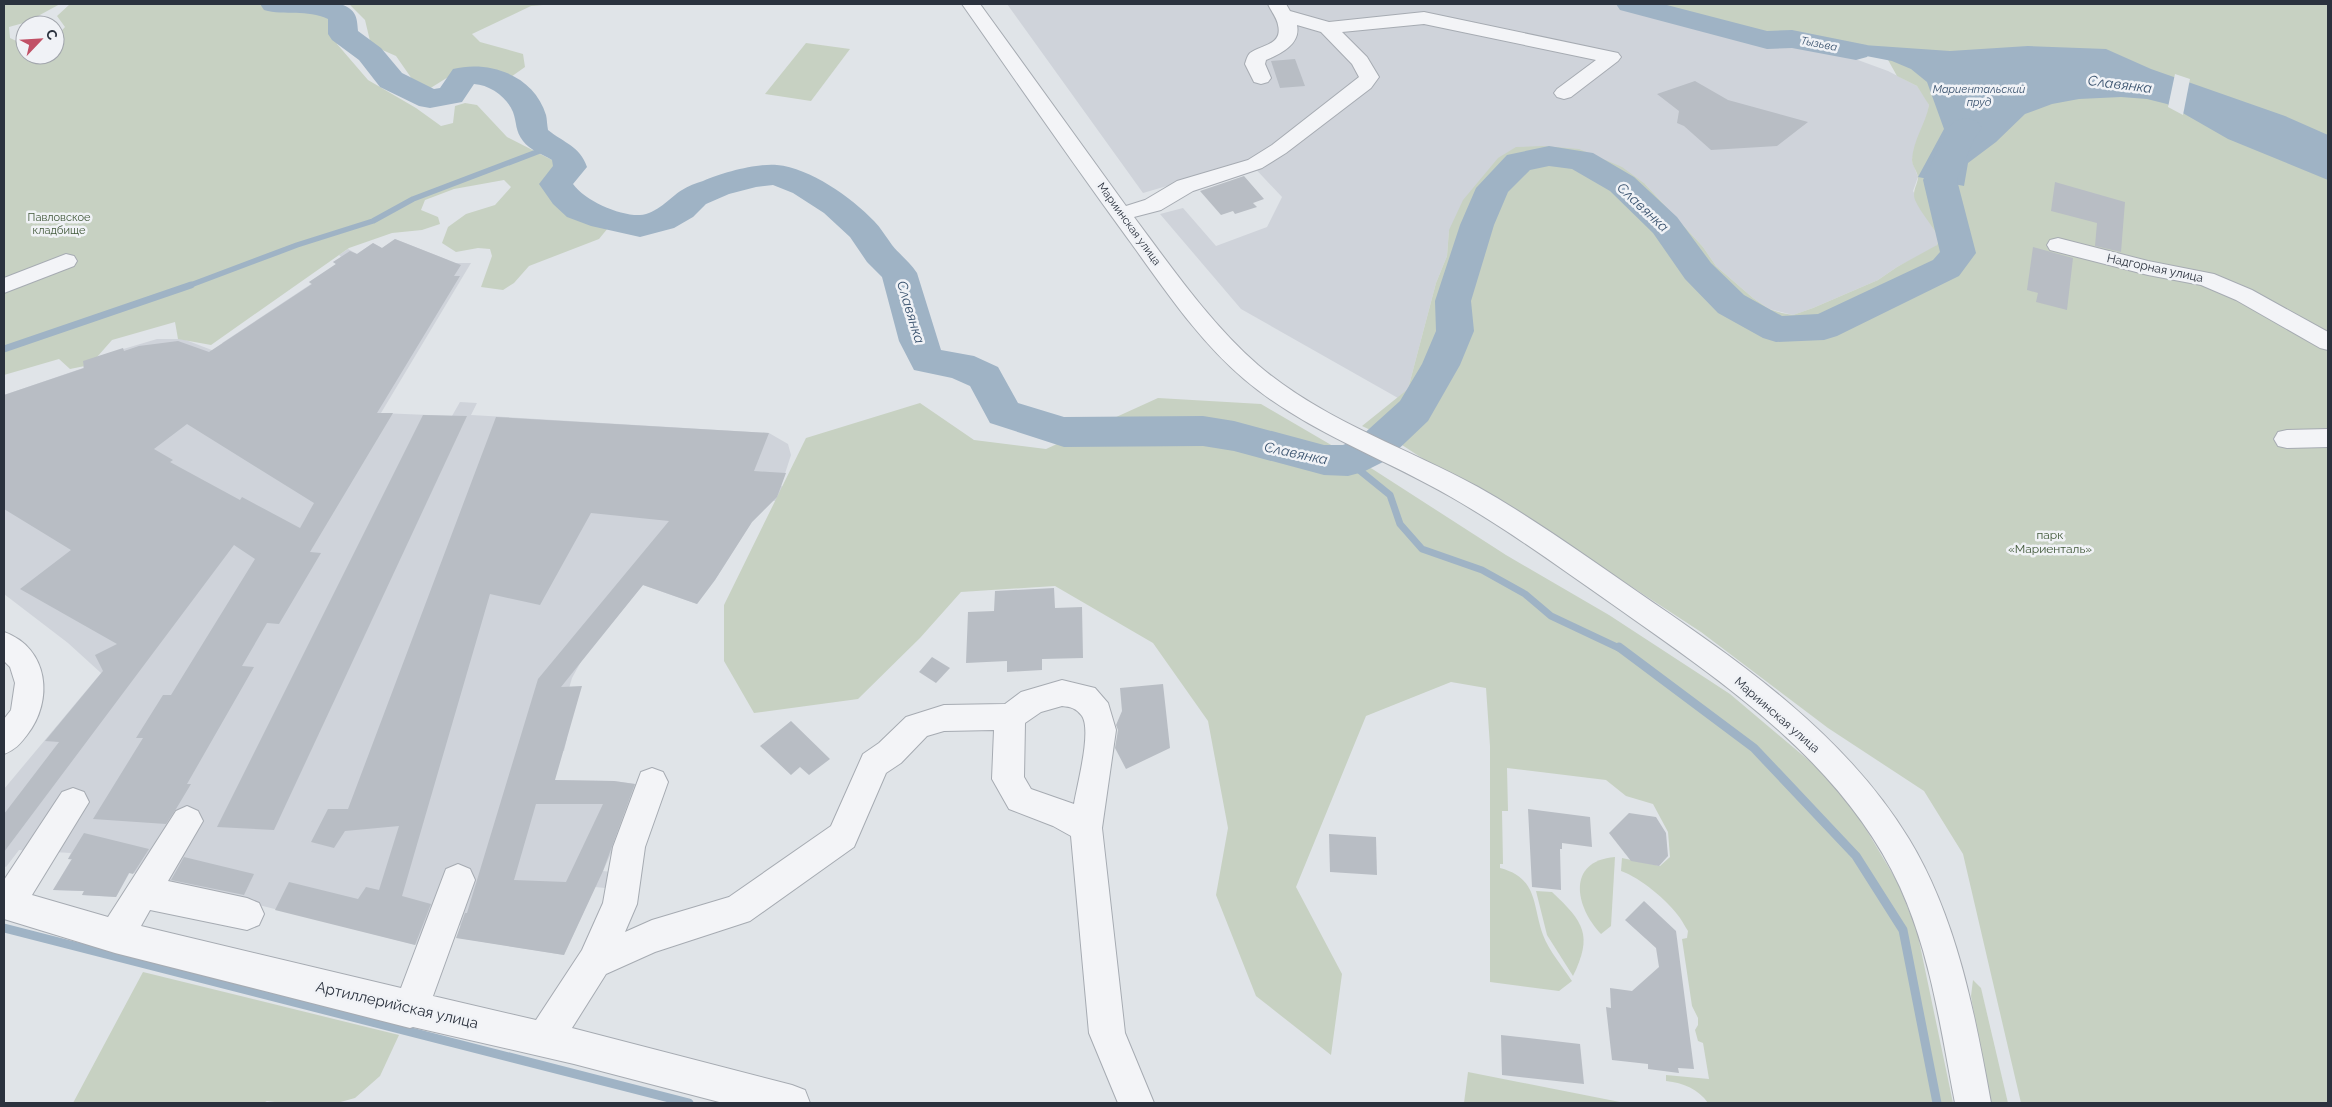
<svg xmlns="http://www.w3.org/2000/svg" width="2332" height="1107" font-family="Raleway,sans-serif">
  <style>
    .built { fill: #cfd3da }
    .green { fill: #c7d1c2 }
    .water { fill: #9fb3c5 }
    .pier { fill: #e0e4e8 }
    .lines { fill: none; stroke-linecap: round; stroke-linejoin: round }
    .stream-far2 { stroke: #9fb3c5; stroke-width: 5.5 }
    .stream-far1 { stroke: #9fb3c5; stroke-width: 7 }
    .stream { stroke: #9fb3c5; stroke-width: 9 }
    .river { fill: #9fb3c5; fill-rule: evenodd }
    .building { fill: #b8bdc4; fill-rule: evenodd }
    .minor-casing { stroke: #a6abb2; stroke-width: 2 }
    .minor { fill: #f3f4f7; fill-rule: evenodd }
    .labels { text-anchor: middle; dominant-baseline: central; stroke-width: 5; stroke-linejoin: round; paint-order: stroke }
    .far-water-label { font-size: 11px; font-style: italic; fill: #39526e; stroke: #f0f2f6 }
    .far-park-label { font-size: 11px; fill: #405839; stroke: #f0f2f6 }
    .far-street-label { font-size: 11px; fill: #2b323e; stroke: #f0f2f6 }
    .street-label { font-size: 12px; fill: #2b323e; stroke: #f0f2f6 }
    .park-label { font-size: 12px; fill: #405839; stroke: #f0f2f6 }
    .water-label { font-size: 14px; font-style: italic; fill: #39526e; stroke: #f0f2f6 }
    .near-street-label { font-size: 15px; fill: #2b323e; stroke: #f0f2f6 }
  </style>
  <rect width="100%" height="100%" fill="#e0e4e8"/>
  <g class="built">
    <polygon points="1007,4 1620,4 1744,39 1768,44 1794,42 1814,47 1847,56 1888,71 1917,86 1926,99 1929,105 1927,117 1916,143 1912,161 1918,177 1913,191 1939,239 1937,245 1931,250 1897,267 1878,280 1813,308 1793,315 1769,309 1753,298 1716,266 1703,247 1645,184 1449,230 1447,256 1436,283 1408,389 1398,398 1241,309 1160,214 1183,208 1216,246 1267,227 1282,197 1249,162 1143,193"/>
    <polygon points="395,239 448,260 445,263 471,263 381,413 452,416 460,402 477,403 471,415 769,433 788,444 791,455 781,486 788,488 785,501 773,501 752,522 715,580 697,604 643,585 583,658 572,678 555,737 567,738 564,751 551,752 543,780 614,781 642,785 603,871 612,872 605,888 595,887 564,955 459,938 465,926 431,922 416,945 130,872 116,897 82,895 84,891 53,890 71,860 68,859 71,853 19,850 6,867 4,866 4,789 101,673 68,643 4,594 4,395 83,368 83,361 157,339 183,339 217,352 235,350 222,343 311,284 309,282 336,264 333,262 341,257 339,255 348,249 357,254 373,243 382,248"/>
  </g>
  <g class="green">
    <polygon points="4,4 60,4 27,22 9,27 10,38 25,45 25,55 55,55 55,38 65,27 57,16 70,4 257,4 269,8 316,11 336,20 337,44 368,80 416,108 441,126 453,123 455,106 465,103 477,105 507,137 556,162 550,183 565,210 608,228 599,239 529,266 514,283 503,290 481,287 492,256 490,249 478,248 456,252 442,243 448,227 466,214 495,205 511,187 504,180 454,189 425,200 421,210 438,217 440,224 422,230 392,233 349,248 211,345 178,339 175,322 112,340 90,365 70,369 59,359 4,375"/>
    <polygon points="349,4 555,4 531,6 472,34 480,42 523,54 525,67 508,79 479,69 461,69 429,89 412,79 396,56 371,45 365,20"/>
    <path d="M 1630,4 L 2328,4 L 2328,1103 L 2021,1103 L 1963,854 L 1924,791 L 1828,728 L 1701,632 L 1520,514 L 1457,481 L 1402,445 L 1362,426 L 1408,389 L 1436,283 L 1447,256 L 1449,230 L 1463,200 L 1498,158 L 1516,147 L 1543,146 L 1579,149 L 1622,167 L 1645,184 L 1703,247 L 1716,266 L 1753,298 L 1769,309 L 1782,313 L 1793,315 L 1813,308 L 1878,280 L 1897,267 L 1937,245 L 1939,239 C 1933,225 1921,214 1915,200 C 1912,191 1917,186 1918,178 C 1918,172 1912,166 1912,160 C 1913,140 1926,123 1929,105 L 1917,86 L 1897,76 L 1887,58 L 1792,39 L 1767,40 Z"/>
    <polygon points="806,43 850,49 811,101 765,94"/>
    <path d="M 1158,398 L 1261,404 L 1374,470 L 1506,555 L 1609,615 L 1730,694 L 1819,769 L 1857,814 L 1898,883 L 1917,931 L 1953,1103 L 1708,1103 C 1698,1089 1684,1083 1666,1081 L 1666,1075 L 1709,1079 L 1703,1043 L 1698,1041 L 1695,1030 L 1698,1025 L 1698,1018 L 1692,1006 L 1682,939 L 1687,938 L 1688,931 C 1685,927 1683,922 1680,918 C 1667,900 1641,878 1621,871 L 1622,858 L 1660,866 L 1670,857 L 1668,832 L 1653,804 L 1626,796 L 1606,780 L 1507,768 L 1508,811 L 1502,811 L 1503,864 L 1500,864 L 1500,868 C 1538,878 1532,904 1543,935 C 1549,951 1563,967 1572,981 L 1559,991 L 1490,982 L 1490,746 L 1486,688 L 1451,682 L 1366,716 L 1296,887 L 1342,974 L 1331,1055 L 1256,996 L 1216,895 L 1228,828 L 1208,721 L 1153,643 L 1055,586 L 961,592 L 920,638 L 858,699 L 754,713 L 724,661 L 724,605 L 806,438 L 920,403 L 974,440 L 1046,449 Z"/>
    <path d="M 1615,857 L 1611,926 L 1601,934 C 1575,907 1566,861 1615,857 Z"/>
    <path d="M 1536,891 L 1552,892 C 1584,922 1593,935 1573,976 L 1547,935 Z"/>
    <polygon points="143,972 399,1035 380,1076 355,1098 337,1103 282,1103 267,1101 263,1103 73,1103"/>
    <polygon points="1973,980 1981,988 2008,1103 1989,1103 1971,996"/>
    <polygon points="1468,1072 1625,1103 1464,1103"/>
  </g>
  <polygon class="water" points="1798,37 1849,44 1950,51 2028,46 2106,49 2151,69 2285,116 2328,135 2328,180 2228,139 2167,104 2147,99 2121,97 2079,99 2052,104 2025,114 1996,142 1968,163 1964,186 1918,177 1944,129 1927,82 1911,69 1892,61 1794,42"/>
  <polygon class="pier" points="2175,74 2190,79 2183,115 2168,107"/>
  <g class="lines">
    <polyline class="stream-far2" points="188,286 297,245 373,221 413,199 550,147"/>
    <g class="stream-far1">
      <polyline points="4,349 191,285"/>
      <polyline points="1348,461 1390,495 1400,524 1422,549 1482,570 1525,594 1551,616 1621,649"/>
    </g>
    <g class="stream">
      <polyline points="1619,647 1754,748 1856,856 1903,930 1937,1103"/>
      <polyline points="4,928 689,1103"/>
    </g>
    <g class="river">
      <path d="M 260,4 L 341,4 C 356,10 357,16 358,31 L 381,48 L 402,73 L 434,89 L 440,88 L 453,69 C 489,60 534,75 546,115 C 547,119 547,125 548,130 C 564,143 580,146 587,167 L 573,184 C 585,201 620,216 640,215 C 657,214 669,198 682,190 C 688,186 696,183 703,181 C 721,173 757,163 777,165 C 810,168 851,197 874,221 C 881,228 886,237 892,245 C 900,255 910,262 917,273 L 941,350 L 974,356 L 998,367 L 1018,403 L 1064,417 L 1203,416 L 1234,421 L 1324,445 L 1343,445 L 1359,438 L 1400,401 L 1422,364 L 1436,331 L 1435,301 L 1460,225 L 1476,188 L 1507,155 L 1549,146 L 1593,153 L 1634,177 L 1677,217 L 1711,263 L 1744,295 L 1782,316 L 1818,314 L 1933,260 L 1940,252 L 1923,180 L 1948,128 L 1955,121 L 1966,118 L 1977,121 L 1982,128 L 1974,139 L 1957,180 L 1976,253 L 1959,276 L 1837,336 L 1824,340 L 1776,342 L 1763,338 L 1718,313 L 1685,279 L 1653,233 L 1610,191 L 1572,169 L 1549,166 L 1530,170 L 1508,192 L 1494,225 L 1471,301 L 1474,331 L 1460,365 L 1428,421 L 1387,460 L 1363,472 L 1348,476 L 1324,475 L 1234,451 L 1203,446 L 1064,447 L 990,423 L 970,386 L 952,378 L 914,370 L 899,341 L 882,277 L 867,262 L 850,237 L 824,213 L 793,193 L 773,185 L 756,187 L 729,194 L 706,204 L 693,217 L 674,228 L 640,237 L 591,226 L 567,217 L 553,204 L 539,184 L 553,166 L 552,160 C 542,154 530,150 523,141 C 515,131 517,123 513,112 C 507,97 490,85 474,84 L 462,102 L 430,108 L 419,106 L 380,87 L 359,60 L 332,40 L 328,34 L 328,19 C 307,9 285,16 264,10 Z"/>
      <polygon points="1616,4 1663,4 1767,31 1792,30 1867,45 1871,51 1867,57 1856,60 1792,48 1767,49 1620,10"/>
    </g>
  </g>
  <g class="building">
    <polygon points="1295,59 1305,86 1280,88 1271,61"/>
    <polygon points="1695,81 1728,100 1808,122 1777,146 1711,150 1684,126 1677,123 1679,111 1657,94"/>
    <polygon points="1244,176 1264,199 1253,203 1257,207 1235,214 1233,211 1221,215 1200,191"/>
    <polygon points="2055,182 2125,202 2121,252 2095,246 2097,223 2051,211"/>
    <path d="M 395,239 L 461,265 L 454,276 L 460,276 L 377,413 L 393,413 L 310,552 L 321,553 L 279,624 L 267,623 L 242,666 L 254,667 L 187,784 L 191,784 L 176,809 L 166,824 L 93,819 L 143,738 L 136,738 L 163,695 L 171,695 L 255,559 L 234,545 L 4,852 L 4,814 L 59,742 L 45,741 L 103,671 L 95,655 L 117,644 L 20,589 L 71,550 L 4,509 L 4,395 L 84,368 L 83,361 L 123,348 L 124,351 L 139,346 L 178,341 L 209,352 L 312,284 L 309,282 L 336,264 L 333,262 L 350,251 L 357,254 L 373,243 L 382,248 ZM 187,424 L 314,503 L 300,528 L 242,497 L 240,500 L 170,462 L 173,460 L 154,449 Z"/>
    <polygon points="2033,247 2073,258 2067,310 2036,302 2038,293 2027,290"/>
    <polygon points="423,415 467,416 274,830 217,827"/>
    <path d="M 496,417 L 769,433 L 754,471 L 786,473 L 777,497 L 752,522 L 715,580 L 697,604 L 643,585 L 561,687 L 582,686 L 555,780 L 614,781 L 635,784 L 603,871 L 564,955 L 456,938 L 465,913 L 467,913 L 538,679 L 669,521 L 591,513 L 540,605 L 490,594 L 402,896 L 431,904 L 415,945 L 275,910 L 289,882 L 358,899 L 366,887 L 379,890 L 399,826 L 345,831 L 334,848 L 311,842 L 328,809 L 348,809 ZM 536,804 L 603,804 L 566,882 L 514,880 Z"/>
    <polygon points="1054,588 1055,608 1082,607 1083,658 1042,659 1042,670 1007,672 1007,661 966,663 968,612 994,611 995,591"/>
    <polygon points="932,657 950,668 936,683 919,672"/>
    <polygon points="1163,684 1170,748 1126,769 1115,748 1118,730 1116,725 1122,711 1120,688"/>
    <polygon points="791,721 830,759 809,775 800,767 791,775 760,746"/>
    <polygon points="1528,809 1590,817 1592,847 1562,843 1562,849 1560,849 1561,890 1532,887"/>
    <polygon points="1629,813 1656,817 1666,833 1668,856 1659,866 1631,861 1609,833"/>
    <polygon points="84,833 149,849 133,874 129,873 116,897 82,895 84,891 53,890 72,859 68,859"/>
    <polygon points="1329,834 1376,837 1377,875 1330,872"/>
    <polygon points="184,857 254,874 244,895 171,880"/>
    <polygon points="1644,901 1676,931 1694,1069 1678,1068 1679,1073 1648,1069 1648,1064 1612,1060 1606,1007 1611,1008 1610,988 1632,991 1659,967 1656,948 1625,920"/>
    <polygon points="1501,1035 1580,1044 1584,1084 1502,1075"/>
  </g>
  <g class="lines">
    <g class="minor-casing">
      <g id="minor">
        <path d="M 962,4 L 980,4 L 1126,206 L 1145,200 L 1177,181 L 1248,160 L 1272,145 L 1359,77 L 1352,64 L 1321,32 L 1297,25 C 1301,44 1281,54 1266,60 L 1265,64 L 1271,78 L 1268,82 L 1261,84 L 1254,82 L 1245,64 C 1246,61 1247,56 1250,53 C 1261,45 1283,45 1278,25 C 1277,18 1271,11 1268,4 L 1286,4 L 1290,11 L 1329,22 L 1424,12 L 1618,53 L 1621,57 L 1618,61 L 1571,97 L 1564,99 L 1557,97 L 1554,93 L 1557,89 L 1596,60 L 1424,24 L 1342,32 L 1367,57 L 1379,77 L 1371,88 L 1286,153 L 1262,168 L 1193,191 L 1161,210 L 1134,217 C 1172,268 1210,323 1258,365 C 1322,420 1405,447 1478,487 C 1533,518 1583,554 1635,590 C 1737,660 1843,731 1909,839 C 1957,918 1975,1014 1991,1103 L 1955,1103 C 1941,1031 1931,955 1900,887 C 1842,761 1721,681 1612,604 C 1559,567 1507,529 1451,497 C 1382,457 1305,431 1244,379 C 1199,341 1165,290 1131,243 C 1074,165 1018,84 962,4 Z"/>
        <polygon points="2058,238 2148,261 2214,274 2252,290 2328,332 2328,350 2320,348 2236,300 2201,285 2148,275 2050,250 2047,245 2050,240"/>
        <polygon points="66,254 74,256 77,261 74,266 4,293 4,278"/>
        <polygon points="2328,429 2328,447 2287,448 2278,446 2274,439 2278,432 2287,430"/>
        <path d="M 4,632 C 49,648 54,701 27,735 C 20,744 15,750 4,754 L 4,719 L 11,710 L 15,683 L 10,667 L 4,661 Z"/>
        <path d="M 1062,680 L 1095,688 L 1108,703 L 1116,730 L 1102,828 L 1125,1033 L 1154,1103 L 1118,1103 L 1089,1033 L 1071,836 L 1053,826 L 1009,809 L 992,779 L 994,730 L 944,731 L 927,736 L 901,763 L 886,773 L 854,847 L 750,921 L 655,952 L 606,974 L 572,1028 L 792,1085 L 805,1090 L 810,1103 L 723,1103 L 574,1064 L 413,1027 L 410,1028 L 115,953 L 4,919 L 4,880 L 62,792 L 73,788 L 84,792 L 89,802 L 32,895 L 108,917 L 176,811 L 187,806 L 198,811 L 203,821 L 168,881 L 247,898 L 259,903 L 264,914 L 259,925 L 247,930 L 150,910 L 141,926 L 401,988 L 446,869 L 458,864 L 470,869 L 475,880 L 433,996 L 536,1020 L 582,950 L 603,903 L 613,847 L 641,772 L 652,768 L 663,772 L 668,782 L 645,847 L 637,904 L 625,932 L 652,920 L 729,897 L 831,826 L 863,754 L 879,743 L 906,717 L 944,705 L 1005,704 L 1021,692 ZM 1062,706 C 1071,707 1076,708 1082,716 C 1092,731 1077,785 1074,804 L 1031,789 L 1024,777 L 1025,723 L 1041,712 Z"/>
      </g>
    </g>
    <use href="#minor" class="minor"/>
  </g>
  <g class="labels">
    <g class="far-water-label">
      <text transform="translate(1819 44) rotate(11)">Тызьва</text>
      <text x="1979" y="89">Мариентальский<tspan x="1979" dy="13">пруд</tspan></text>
    </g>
    <g class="far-park-label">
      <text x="59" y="217">Павловское<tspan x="59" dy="13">кладбище</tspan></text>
    </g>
    <g class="far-street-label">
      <text transform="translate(1129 224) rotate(54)">Мариинская улица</text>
    </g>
    <g class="street-label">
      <text transform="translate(2155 268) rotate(12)">Надгорная улица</text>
      <text transform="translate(1777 715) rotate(41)">Мариинская улица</text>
    </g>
    <g class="park-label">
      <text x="2050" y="535">парк<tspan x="2050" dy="14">«Мариенталь»</tspan></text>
    </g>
    <g class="water-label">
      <text transform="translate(2120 84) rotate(7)">Славянка</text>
      <text transform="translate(1643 207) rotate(43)">Славянка</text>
      <text transform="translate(911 312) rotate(73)">Славянка</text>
      <text transform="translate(1296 453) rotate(12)">Славянка</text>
    </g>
    <g class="near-street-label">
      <text transform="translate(397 1005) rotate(13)">Артиллерийская улица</text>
    </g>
  </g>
  <rect width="2332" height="1107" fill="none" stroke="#2b323e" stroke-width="10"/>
  <g transform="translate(40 40) rotate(65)"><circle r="24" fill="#f0f2f6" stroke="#a1a5ac"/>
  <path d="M0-4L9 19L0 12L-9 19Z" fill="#c15166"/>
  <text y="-8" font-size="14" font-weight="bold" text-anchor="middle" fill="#2b323e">С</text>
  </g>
</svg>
